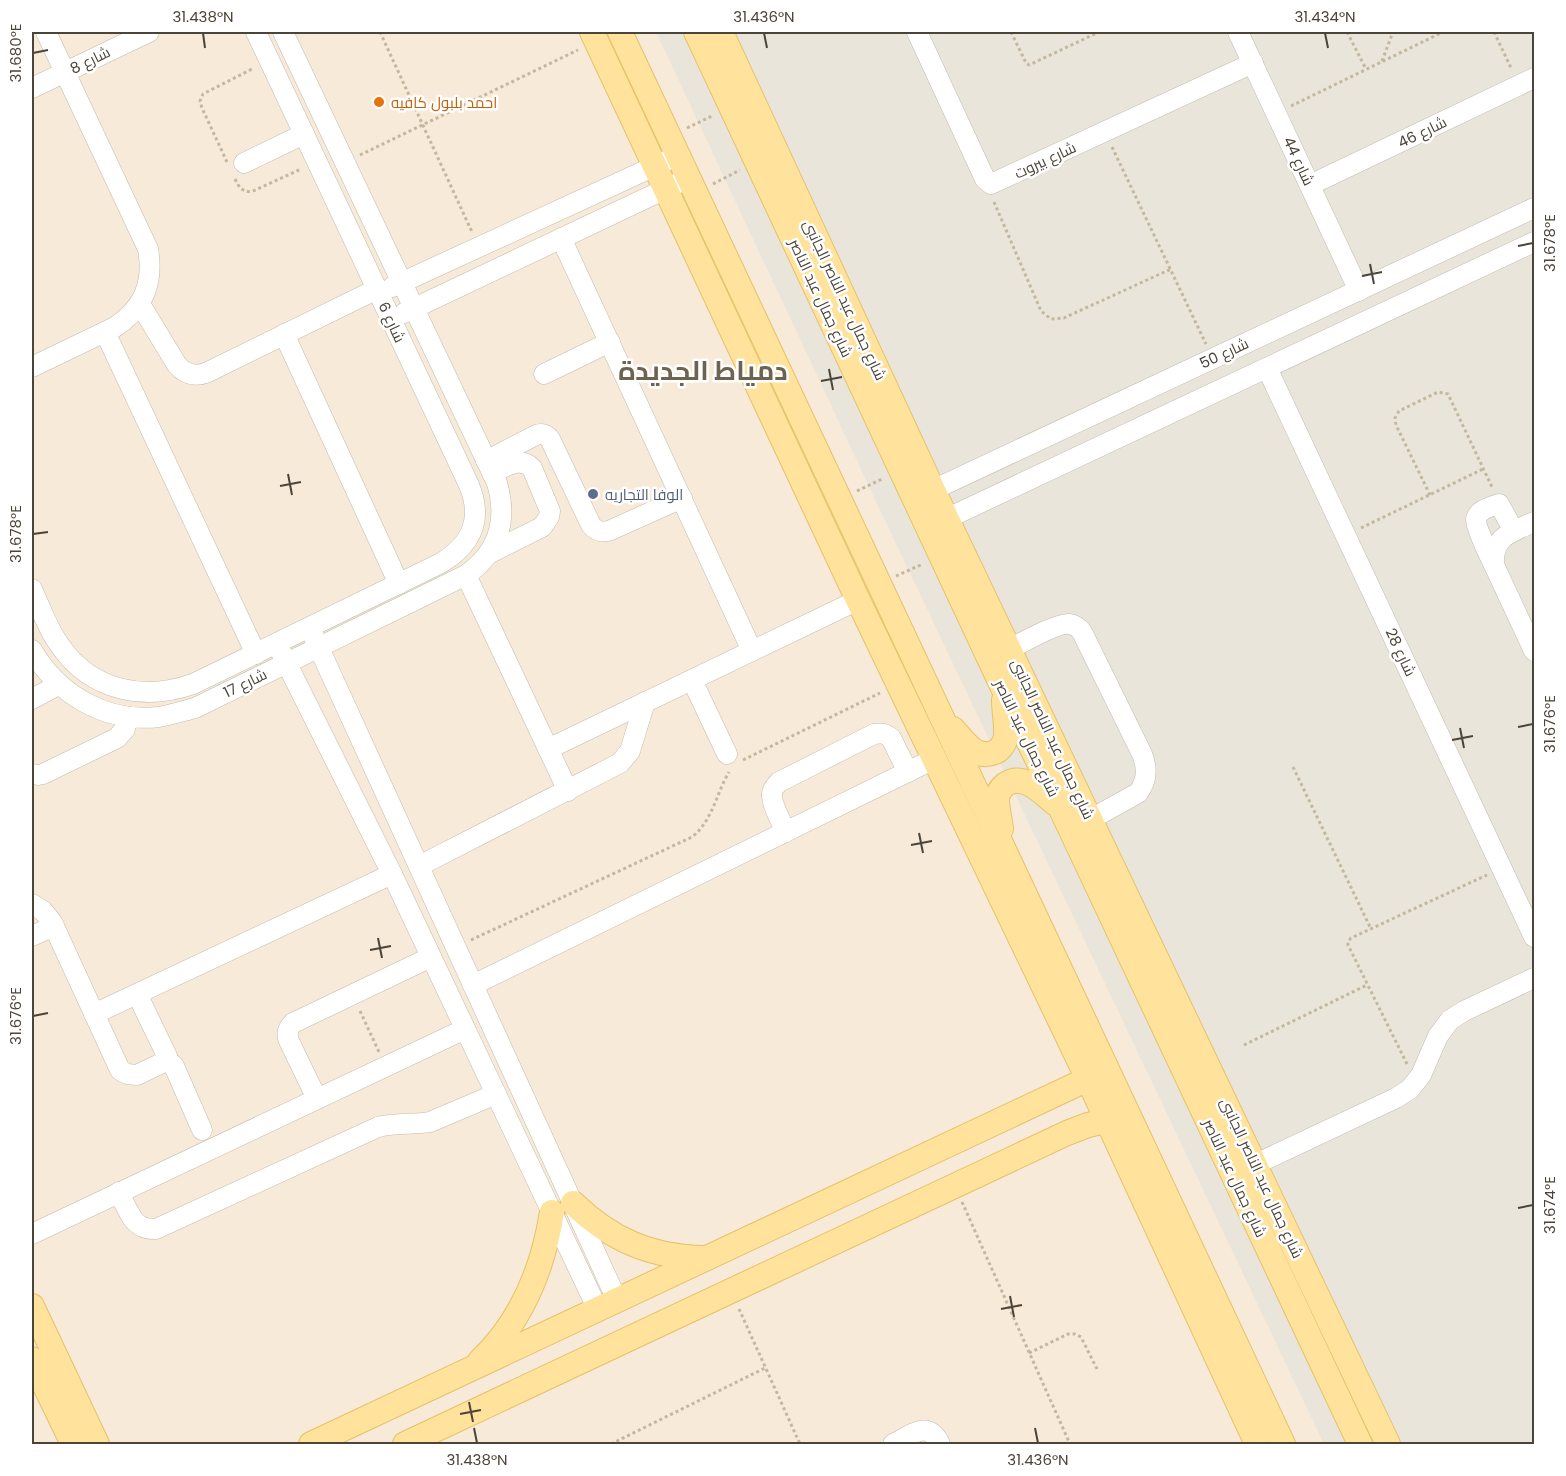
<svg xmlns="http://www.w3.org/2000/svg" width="1566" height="1476" font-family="Poppins,Cairo,sans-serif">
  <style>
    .residential { fill: #eae5da }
    .commercial { fill: #f7ead8 }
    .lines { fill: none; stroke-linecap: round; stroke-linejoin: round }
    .minor-casing { stroke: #c2bbae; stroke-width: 21 }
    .major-casing { stroke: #e6c16a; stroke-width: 26 }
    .path { stroke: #c4b79f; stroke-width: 3; stroke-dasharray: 3 3; stroke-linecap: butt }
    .minor { stroke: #fff; stroke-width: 20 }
    .major { stroke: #ffe39c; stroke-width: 24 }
    .ticks { fill: none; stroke: #4b4439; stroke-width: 2 }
    .food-dot { fill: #e8710a; stroke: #fff; stroke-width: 2 }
    .service-dot { fill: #5c6f8a; stroke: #fff; stroke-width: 2 }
    .labels { text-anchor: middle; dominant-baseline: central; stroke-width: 5; stroke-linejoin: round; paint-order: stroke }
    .street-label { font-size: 15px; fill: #4b4439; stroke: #fff }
    .food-label { font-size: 15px; fill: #c56008; stroke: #fff; text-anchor: start }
    .service-label { font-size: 15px; fill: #4e5e75; stroke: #fff; text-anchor: start }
    .town-label { font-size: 27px; font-weight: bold; fill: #6e6250; stroke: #fff }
    .neatline { fill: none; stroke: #4b4439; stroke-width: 2 }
    .ticks-label { font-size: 15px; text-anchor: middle; fill: #4b4439 }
  </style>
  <rect width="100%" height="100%" fill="#f6f3ec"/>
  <rect class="residential" x="32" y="32" width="1502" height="1412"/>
  <polygon class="commercial" points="32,32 656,32 889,529 1324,1444 32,1444"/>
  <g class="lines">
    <g class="minor-casing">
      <g id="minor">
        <polyline points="917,32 985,179 991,184 1253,63"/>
        <polyline points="1238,32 1359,291"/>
        <polyline points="32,88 149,32"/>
        <polyline points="244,163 304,134"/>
        <polyline points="1310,185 1534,78"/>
        <polyline points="561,238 752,651"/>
        <polyline points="392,287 668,160"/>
        <path d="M 140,304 L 177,365 C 186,375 196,377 208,372 L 377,289"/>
        <polyline points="404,313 678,183"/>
        <polyline points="105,332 256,654"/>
        <polyline points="284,334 399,584"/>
        <path d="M 32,367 L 115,327 C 144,308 154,283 148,249 L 46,32"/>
        <polyline points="1267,368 1534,937"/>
        <polyline points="544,374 610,342"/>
        <path d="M 486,461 L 536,435 C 542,433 546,434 550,439 L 591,525 C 597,532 603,533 611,530 L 682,498"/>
        <polyline points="920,496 1534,208"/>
        <path d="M 1534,522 C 1512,532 1492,536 1494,565 L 1534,651"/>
        <polyline points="933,525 1534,242"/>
        <path d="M 488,554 L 542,527 L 549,517 L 550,511 L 532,468 C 520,456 505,467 492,473"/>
        <path d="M 1494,565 C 1490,557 1475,526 1476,519 C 1478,510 1492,506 1499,504 L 1514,531"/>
        <polyline points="466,575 568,791"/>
        <path d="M 32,589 C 41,609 48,630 61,647 C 92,691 144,701 193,684 L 441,563 C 472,544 483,519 469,485 L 256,32"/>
        <polyline points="314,637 617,1300"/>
        <path d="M 1010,649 C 1021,643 1059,622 1070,624 C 1075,625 1079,628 1082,632 L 1142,754 C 1148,769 1147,781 1138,793 L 1091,819"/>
        <path d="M 32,650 C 58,695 106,723 159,717 C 171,715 183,711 195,708 L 466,575 C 498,553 508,521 497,483 L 283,32"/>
        <polyline points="281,652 392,874 598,1310"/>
        <polyline points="692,680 727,754"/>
        <polyline points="32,699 58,685"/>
        <polyline points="548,749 858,600"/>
        <polyline points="32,774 38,775 43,774 117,738 125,729 128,717"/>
        <path d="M 786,832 C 782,823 771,804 772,794 C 772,789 776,785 779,782 L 874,734 C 881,733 885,733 891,738 L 908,772"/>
        <polyline points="419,866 620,763 630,751 645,702"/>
        <polyline points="32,904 43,911 52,922 120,1070 127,1074 137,1075 162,1063 167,1056 137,994"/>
        <polyline points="32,936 54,926"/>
        <polyline points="473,985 934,759"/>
        <polyline points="94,1014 392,874"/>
        <polyline points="166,1059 174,1066 202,1130"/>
        <path d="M 317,1099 L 289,1041 C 286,1034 288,1028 293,1023 L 431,957"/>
        <polyline points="1256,1164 1396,1098 1410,1089 1421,1075 1438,1036 1450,1020 1464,1011 1534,978"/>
        <path d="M 119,1192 C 128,1210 133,1231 156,1229 L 378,1127 C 396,1122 412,1125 430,1122 L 496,1094"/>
        <polyline points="32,1234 465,1029"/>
        <path d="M 893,1444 C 912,1435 928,1419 940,1444"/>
      </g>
    </g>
    <g class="major-casing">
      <g id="major">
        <polyline points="592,32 858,600 1088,1079 1257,1444"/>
        <polyline points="620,32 1283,1444"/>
        <polyline points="696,32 1003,688 1060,807 1360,1444"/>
        <polyline points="721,32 933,490 1388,1444"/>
        <path d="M 953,729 C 964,741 976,761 995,752 C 1000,750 1005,743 1006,737 C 1007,726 1004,711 1004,700"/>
        <path d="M 1001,829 C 1000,820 997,809 997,800 C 997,794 1001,788 1006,784 C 1024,772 1043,794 1056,804"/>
        <path d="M 573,1203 C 611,1240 651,1257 705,1258"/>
        <polyline points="32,1306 97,1444"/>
        <polyline points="32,1359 73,1444"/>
        <path d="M 480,1361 C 522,1321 543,1269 552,1212"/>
        <polyline points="311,1444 1088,1079 1102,1071"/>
        <polyline points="405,1444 1067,1133 1088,1125 1120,1118"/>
      </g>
    </g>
    <g class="path">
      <polyline points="380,32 472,232"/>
      <polyline points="1011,32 1026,63 1029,65 1099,32"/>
      <polyline points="1347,32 1366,69"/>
      <polyline points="1494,32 1512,70"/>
      <polyline points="1382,61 1393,32"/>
      <polyline points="1291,106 1443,32"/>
      <polyline points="687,128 714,115"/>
      <polyline points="1112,147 1206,344"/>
      <polyline points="360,155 578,50"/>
      <polyline points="227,162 202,108 200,101 203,94 254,68"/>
      <path d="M 235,179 C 239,187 241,191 251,192 L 301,169"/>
      <polyline points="713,184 740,170"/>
      <polyline points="994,202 1041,311 1051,319 1064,318 1171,269"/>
      <polyline points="857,491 884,478"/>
      <polyline points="1430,495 1396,425 1395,418 1399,411 1438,392 1448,394 1492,487"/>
      <polyline points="1361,528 1483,469"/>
      <polyline points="896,576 923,564"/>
      <polyline points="743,760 880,693"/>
      <polyline points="1293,767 1371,929"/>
      <path d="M 471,940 L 692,837 C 713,820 716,794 729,772"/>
      <polyline points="360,1011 379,1052"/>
      <polyline points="1244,1045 1367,985"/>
      <polyline points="1407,1064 1348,945 1348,942 1351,938 1487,875"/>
      <polyline points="962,1202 1070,1444"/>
      <polyline points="739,1309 800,1444"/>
      <polyline points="1029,1353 1068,1334 1075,1334 1081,1337 1097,1369"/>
      <polyline points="611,1444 765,1368"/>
    </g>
    <use href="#minor" class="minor"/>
    <use href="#major" class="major"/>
  </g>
  <path class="ticks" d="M 203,33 L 205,48M 764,33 L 767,48M 1325,33 L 1328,48M 33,53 L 48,50M 1518,246 L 1533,243M 1370,264 L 1374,284M 1362,276 L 1382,272M 829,369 L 833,390M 821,381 L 842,377M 288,474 L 292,495M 280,486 L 301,482M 33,534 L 48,532M 1518,727 L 1533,724M 1460,728 L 1464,748M 1452,740 L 1473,736M 919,833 L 923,853M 911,845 L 932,841M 378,938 L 382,958M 370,950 L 391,946M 33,1016 L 48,1013M 1518,1208 L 1533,1205M 1010,1296 L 1014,1317M 1001,1309 L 1022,1305M 469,1402 L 473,1422M 460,1414 L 481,1410M 474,1428 L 477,1443M 1035,1428 L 1038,1443"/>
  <circle class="food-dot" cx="379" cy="102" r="6"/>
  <circle class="service-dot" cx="593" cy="494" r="6"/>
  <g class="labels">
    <g class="street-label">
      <text transform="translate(90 60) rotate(-26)">شارع 8</text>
      <text transform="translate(1422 132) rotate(-26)">شارع 46</text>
      <text transform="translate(1045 160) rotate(-25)">شارع بيروت</text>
      <text transform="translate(1299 161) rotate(65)">شارع 44</text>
      <text transform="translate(821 298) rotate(65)">شارع جمال عبد الناصر</text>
      <text transform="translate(845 300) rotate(65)">شارع جمال عبد الناصر الجانبى</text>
      <text transform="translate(392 322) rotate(65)">شارع 6</text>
      <text transform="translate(1224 353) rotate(-25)">شارع 50</text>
      <text transform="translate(1401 652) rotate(65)">شارع 28</text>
      <text transform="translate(245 683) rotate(-26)">شارع 17</text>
      <text transform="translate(1027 738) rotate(64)">شارع جمال عبد الناصر</text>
      <text transform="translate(1053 739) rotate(65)">شارع جمال عبد الناصر الجانبى</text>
      <text transform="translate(1235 1178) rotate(65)">شارع جمال عبد الناصر</text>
      <text transform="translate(1262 1178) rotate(65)">شارع جمال عبد الناصر الجانبى</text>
    </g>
    <g class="food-label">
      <text x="391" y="102">احمد بلبول كافيه</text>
    </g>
    <g class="service-label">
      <text x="605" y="494">الوفا التجاريه</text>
    </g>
    <g class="town-label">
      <text x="703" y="370">دمياط الجديدة</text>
    </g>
  </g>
  <rect width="1566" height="1476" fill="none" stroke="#ffffff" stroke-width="66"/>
  <rect x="33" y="33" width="1500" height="1410" class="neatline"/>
  <g class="ticks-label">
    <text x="203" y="22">31.438°N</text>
    <text x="764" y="22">31.436°N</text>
    <text x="1325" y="22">31.434°N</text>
    <text transform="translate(16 53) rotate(-90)" y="5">31.680°E</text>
    <text transform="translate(1550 243) rotate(-90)" y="5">31.678°E</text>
    <text transform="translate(16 534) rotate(-90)" y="5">31.678°E</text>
    <text transform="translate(1550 724) rotate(-90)" y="5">31.676°E</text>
    <text transform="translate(16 1016) rotate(-90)" y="5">31.676°E</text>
    <text transform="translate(1550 1205) rotate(-90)" y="5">31.674°E</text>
    <text x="477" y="1465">31.438°N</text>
    <text x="1038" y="1465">31.436°N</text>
  </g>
</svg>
